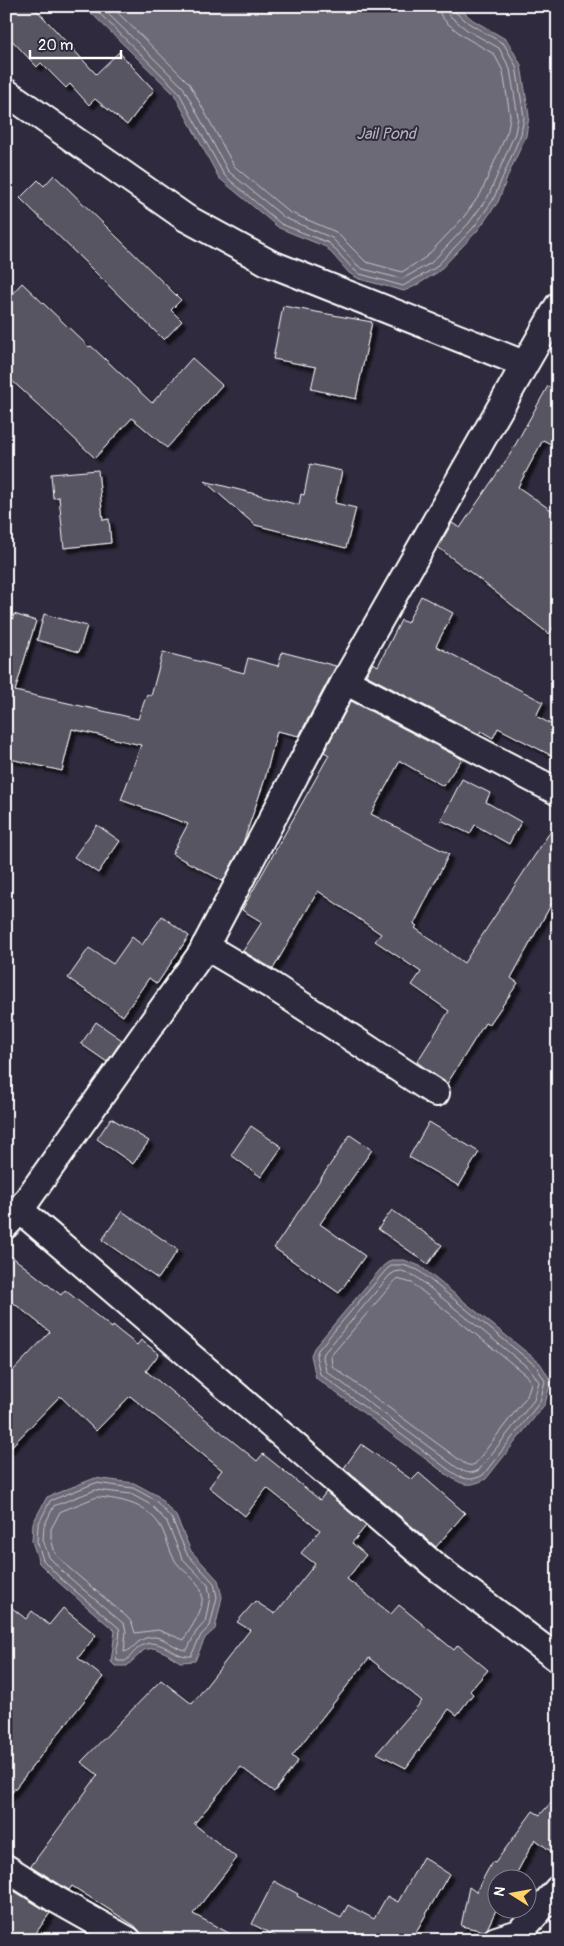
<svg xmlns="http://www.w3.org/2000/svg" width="564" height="1946" font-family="Pangolin,sans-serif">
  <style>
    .water { fill: #6d6a77; stroke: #a7a6ad }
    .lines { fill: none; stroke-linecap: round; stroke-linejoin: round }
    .shore { stroke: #c5c3c9; stroke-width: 1 }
    .building { fill: #595564; stroke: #fff; filter: url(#shadow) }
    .street-casing { stroke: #fff; stroke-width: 30 }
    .street { stroke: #2f2a3d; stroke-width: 26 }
    .labels { text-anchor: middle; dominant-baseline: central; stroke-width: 4; stroke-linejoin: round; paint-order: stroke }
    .water-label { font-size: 16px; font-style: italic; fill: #b6b4bb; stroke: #2f2a3d }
  </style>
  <defs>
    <filter id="shadow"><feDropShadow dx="4.5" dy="4.5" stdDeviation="1" flood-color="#0009"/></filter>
  </defs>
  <rect width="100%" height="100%" fill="#2f2a3d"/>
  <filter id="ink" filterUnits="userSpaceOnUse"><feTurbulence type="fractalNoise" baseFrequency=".02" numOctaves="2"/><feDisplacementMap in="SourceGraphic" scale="10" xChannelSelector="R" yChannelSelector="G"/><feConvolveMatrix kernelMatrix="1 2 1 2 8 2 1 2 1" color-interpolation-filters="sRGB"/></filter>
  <g filter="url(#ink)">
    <g class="water">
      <polygon points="84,6 456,6 473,20 507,40 521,65 529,116 526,136 509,173 498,202 478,230 438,272 415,286 404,291 359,279 349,273 326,247 279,228 219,178 174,94"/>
      <path d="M 391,1260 L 404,1260 L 420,1266 L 540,1363 L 551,1381 L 545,1404 L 486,1479 C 468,1488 462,1485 446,1474 L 316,1378 L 311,1355 L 314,1348 L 383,1266 Z"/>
      <polygon points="95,1478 134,1483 158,1496 176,1516 191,1551 218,1580 222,1597 215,1629 205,1638 195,1661 180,1662 166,1653 154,1648 144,1650 127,1666 115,1666 111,1662 115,1631 57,1581 39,1563 32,1541 33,1523 47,1497"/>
    </g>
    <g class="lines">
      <g class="shore">
        <polyline points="92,6 178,91 224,175 281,224 329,243 353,269 360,274 403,286 435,268 474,227 493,200 521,134 524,117 516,66 504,44 470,24 455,12 453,6"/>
        <polyline points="100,6 183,87 228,171 285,218 332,238 357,265 363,269 402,279 431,263 469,223 488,197 515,133 518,117 510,69 499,48 467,30 451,17 447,12 447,6"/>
        <polyline points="111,6 189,83 234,166 289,212 336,232 366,262 402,272 426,257 463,218 481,193 508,130 510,116 503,71 494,54 463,36 446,22 440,14 439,6"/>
        <path d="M 393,1265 L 403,1265 L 418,1270 L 536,1366 L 545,1381 L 540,1402 L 483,1475 C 469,1483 461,1478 449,1470 L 320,1374 L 316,1356 L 318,1350 L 386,1270 Z"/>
        <path d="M 402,1271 L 415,1276 L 531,1370 L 539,1382 L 534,1400 L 479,1470 C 468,1476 462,1471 452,1464 L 326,1371 L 323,1357 L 324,1353 L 390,1275 L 395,1272 Z"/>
        <path d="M 397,1279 L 412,1283 L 526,1375 L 531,1383 L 527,1396 L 475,1464 C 468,1468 463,1462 457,1458 L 332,1366 L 331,1356 Z"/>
        <path d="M 96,1483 L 133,1488 L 155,1500 L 172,1519 L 187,1554 L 214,1583 L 217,1597 L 210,1626 L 201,1635 L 191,1656 C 174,1658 161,1637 143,1645 C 136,1648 131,1657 125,1661 L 117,1661 C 114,1650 122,1638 119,1628 L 60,1578 L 43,1560 L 37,1541 L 38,1525 L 50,1501 Z"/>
        <path d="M 96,1490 L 131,1494 L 151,1505 L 167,1522 L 182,1558 L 208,1585 L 210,1597 L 205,1622 L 196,1632 L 187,1650 C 178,1651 166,1638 155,1637 C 137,1636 135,1650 124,1652 L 126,1631 L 124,1624 L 64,1573 L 49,1557 L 43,1540 L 44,1526 L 54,1506 Z"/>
        <path d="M 97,1497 C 122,1499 147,1504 161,1527 C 167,1538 169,1552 176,1562 C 184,1573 201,1581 202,1595 C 204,1612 191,1626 184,1640 L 158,1630 L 135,1633 L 132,1623 L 127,1617 L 69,1568 L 55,1553 L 51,1539 L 51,1529 L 60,1512 Z"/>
      </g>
    </g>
    <g class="building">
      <polygon points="6,6 33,6 96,74 119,52 154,90 127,125 95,99 89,105 70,84 66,88 41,63 37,67 6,34"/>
      <polygon points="54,175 181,300 171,310 182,321 164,340 20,198 38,180 44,186"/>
      <polygon points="22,283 89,347 91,346 152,403 192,358 222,385 167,448 132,418 95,458 6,375 6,300"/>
      <polygon points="283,306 372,322 356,399 311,389 316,367 273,359"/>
      <polygon points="558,376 558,448 543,440 518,487 558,515 558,621 549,634 438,547 452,523 460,528 509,456 548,386 551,388"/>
      <polygon points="310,464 342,471 335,503 356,508 346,548 255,525 204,481 299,505 301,494 304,495"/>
      <polygon points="98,470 103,520 109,519 111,543 64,548 59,497 53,498 51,474"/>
      <polygon points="421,596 453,613 436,646 543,702 536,716 558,728 558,759 498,728 493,738 481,731 479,734 366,675 373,663 378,666 401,620 407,623"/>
      <polygon points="14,614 36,621 15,691 138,719 147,694 151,696 163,652 244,673 248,658 278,666 282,652 336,666 299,736 277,731 265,779 243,843 223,881 172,854 188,824 121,800 141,745 72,729 62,771 6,758 6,640"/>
      <polygon points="44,614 87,626 79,652 37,640"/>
      <polygon points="351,701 462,759 443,786 400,761 371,814 449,854 414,924 417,926 415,928 464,963 558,820 558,892 511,978 518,983 489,1025 485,1023 447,1084 417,1062 449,1011 412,985 421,972 375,941 381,934 318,891 273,969 243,951 262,922 242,910 329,755 324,752"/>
      <polygon points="462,779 490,793 486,802 521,822 509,844 475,825 470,834 441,820"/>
      <polygon points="97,825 120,841 98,873 74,857"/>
      <polygon points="162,916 189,936 157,984 149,978 123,1016 68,978 89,948 113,964 132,937 142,945"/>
      <polygon points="96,1022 122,1040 107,1062 81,1044"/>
      <polygon points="111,1118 149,1141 133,1164 97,1139"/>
      <polygon points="429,1122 479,1152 459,1186 409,1157"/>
      <polygon points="251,1126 282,1147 261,1177 231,1155"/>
      <polygon points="350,1135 372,1150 320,1224 365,1256 339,1293 274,1248"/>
      <polygon points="392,1210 442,1245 428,1264 378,1229"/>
      <polygon points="122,1211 178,1250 158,1279 102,1240"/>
      <polygon points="6,1252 61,1295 65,1290 112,1328 113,1326 137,1345 141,1340 159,1354 146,1371 257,1461 263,1454 320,1500 326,1492 366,1526 352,1543 366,1555 347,1579 391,1614 399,1605 454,1650 458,1645 488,1670 470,1691 473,1694 457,1715 449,1709 406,1768 377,1753 422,1701 369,1658 292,1756 298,1761 274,1792 241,1767 194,1824 237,1858 193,1914 242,1940 152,1940 141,1933 135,1926 72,1886 69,1890 31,1866 98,1775 81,1762 161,1680 192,1704 250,1630 237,1622 255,1601 275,1614 315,1564 301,1553 320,1530 267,1488 245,1516 209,1487 222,1470 130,1396 96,1431 60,1396 6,1452 6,1378 50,1332 6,1297"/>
      <polygon points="361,1444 412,1480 419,1473 465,1513 436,1547 344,1468"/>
      <polygon points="6,1603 26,1619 32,1611 49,1625 63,1608 96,1635 78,1658 103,1677 6,1800"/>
      <polygon points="558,1794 558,1857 535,1839 514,1878 496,1878 497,1908 487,1929 484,1931 461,1926 469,1887 476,1892 492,1862 495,1863 533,1811 540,1815"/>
      <polygon points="423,1857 449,1874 412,1939 414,1940 283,1940 252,1924 274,1881 298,1894 297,1896 341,1918 348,1905 374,1919 387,1896 398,1902"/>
      <polygon points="14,1891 50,1913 31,1940 6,1940 6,1901"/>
    </g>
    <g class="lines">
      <g class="street-casing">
        <g id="street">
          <polyline points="6,92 186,218 269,263 524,364"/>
          <polyline points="345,681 558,792"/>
          <polyline points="205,946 274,987 436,1093"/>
          <polyline points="20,1210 435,1566 558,1659"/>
          <polyline points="6,1225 20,1210 201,954 345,681 558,306"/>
          <polyline points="6,1868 55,1899 128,1940"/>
          <polyline points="496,1940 519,1933 558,1889"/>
        </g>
      </g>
      <use href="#street" class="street"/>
    </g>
  </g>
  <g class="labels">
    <g class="water-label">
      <text x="386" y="134">Jail Pond</text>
    </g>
  </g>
  <rect width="564" height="1946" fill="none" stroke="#2f2a3d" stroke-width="25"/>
  <rect x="12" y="12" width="539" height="1921" fill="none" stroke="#fff" stroke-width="2" filter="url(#ink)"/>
  <g transform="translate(512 1894) rotate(281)"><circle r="24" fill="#2f2a3d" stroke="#827f8b"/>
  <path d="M0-4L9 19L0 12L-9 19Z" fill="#ffd166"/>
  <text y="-8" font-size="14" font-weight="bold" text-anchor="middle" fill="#ffffff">N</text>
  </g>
  <path d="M30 50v8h91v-8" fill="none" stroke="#ffffff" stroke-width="2.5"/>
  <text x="38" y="50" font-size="15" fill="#ffffff" stroke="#2f2a3d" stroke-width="4" paint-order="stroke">20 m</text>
</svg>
